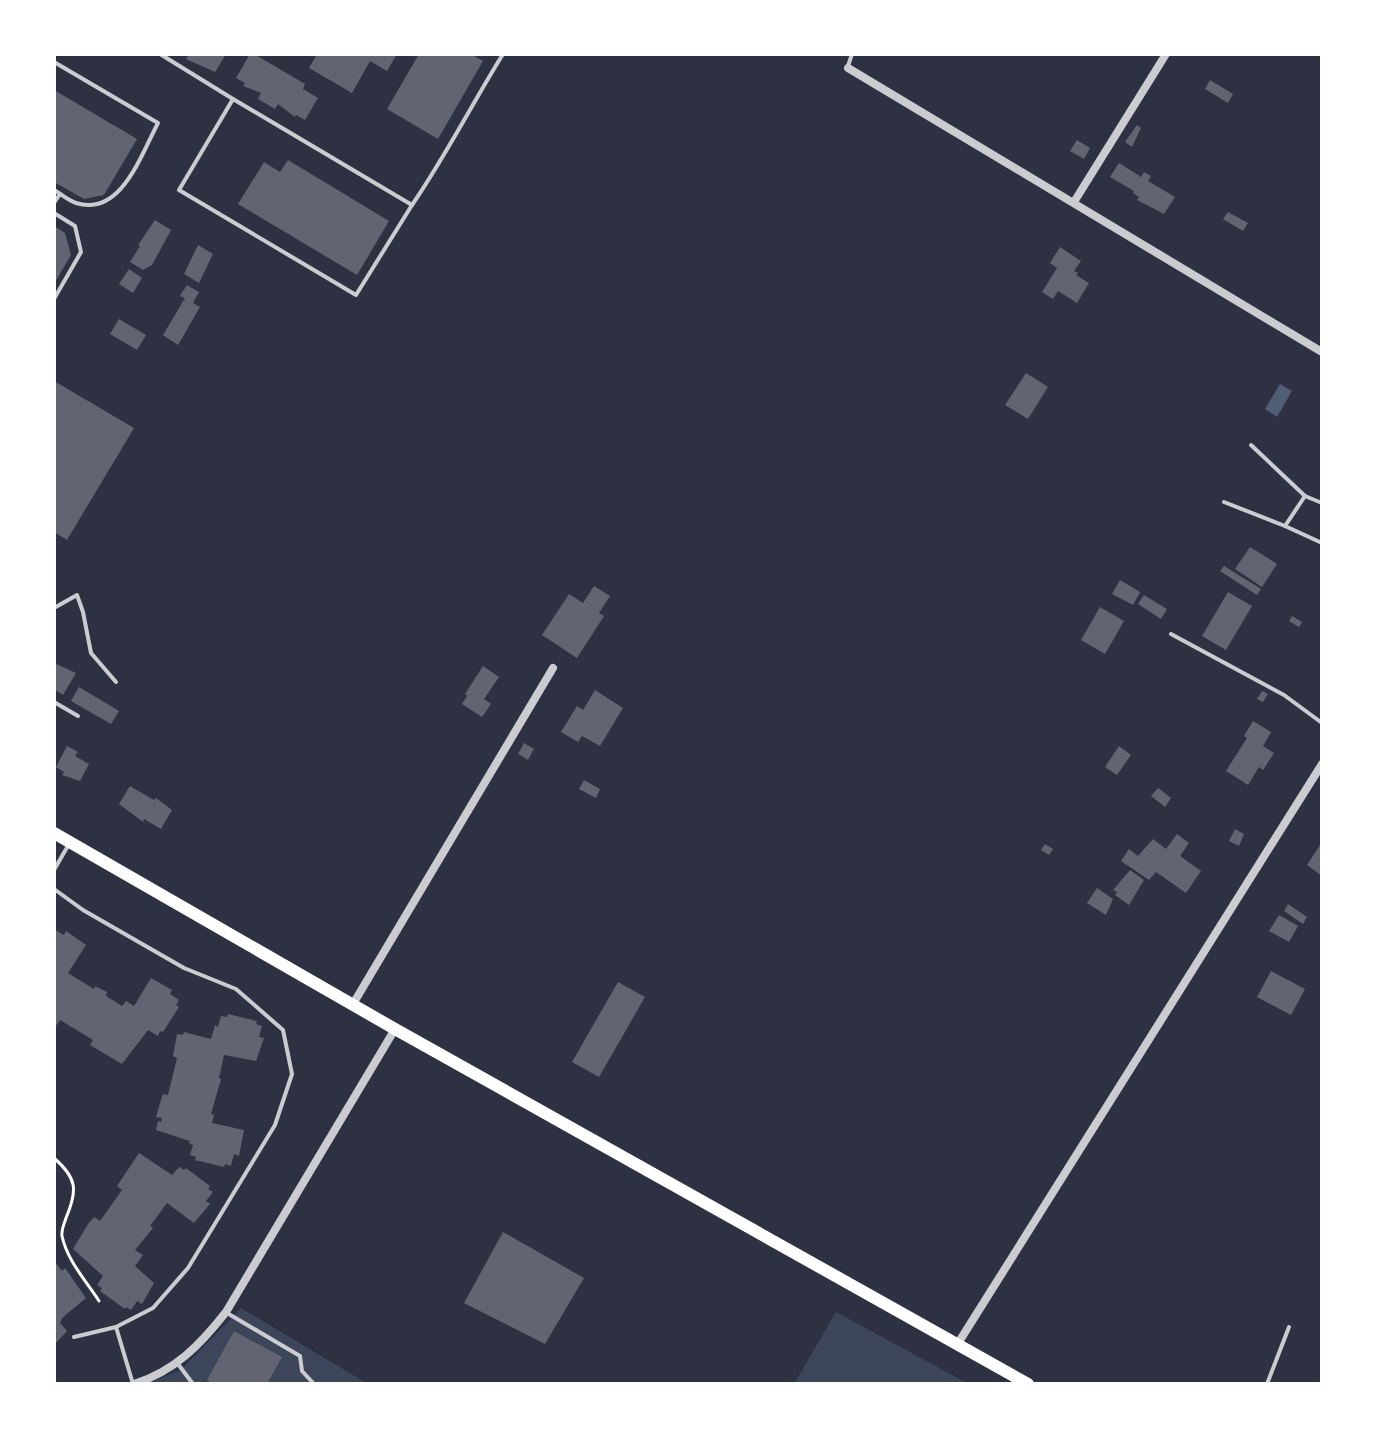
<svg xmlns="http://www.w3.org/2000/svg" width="1376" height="1438" font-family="Overpass,sans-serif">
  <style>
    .green { fill: #3c4559 }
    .water { fill: #4f5d75 }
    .building { fill: #626471 }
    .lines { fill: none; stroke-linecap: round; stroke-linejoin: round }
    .path { stroke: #fff; stroke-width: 3 }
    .service { stroke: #caccd0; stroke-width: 4 }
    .minor { stroke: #caccd0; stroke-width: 8 }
    .secondary { stroke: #fff; stroke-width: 12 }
  </style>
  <rect width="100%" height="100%" fill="#2d3142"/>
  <g class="green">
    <polygon points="241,1308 368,1384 147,1384 182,1369"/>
    <polygon points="836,1312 969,1384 794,1384"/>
  </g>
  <polygon class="water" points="1280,384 1292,391 1277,417 1265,409"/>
  <g class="building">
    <polygon points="184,54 226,54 215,72 186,59 188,56"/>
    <polygon points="250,54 254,54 305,84 303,89 318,98 305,120 296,115 295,117 278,104 275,109 258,99 261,93 243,86 245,83 236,78"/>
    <polygon points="317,54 397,54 387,71 370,61 352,93 309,68"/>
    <polygon points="419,54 471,54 483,61 438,139 387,109"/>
    <polygon points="1210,80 1233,94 1228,103 1205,89"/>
    <polygon points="54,90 137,139 104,195 84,199 54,182"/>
    <polygon points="1137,125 1141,128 1132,147 1125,142"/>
    <polygon points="1077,140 1090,148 1084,159 1070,151"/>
    <polygon points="288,160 389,221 357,275 238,204 264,162 280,172"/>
    <polygon points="1119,163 1141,177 1144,172 1151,176 1148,181 1175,197 1164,214 1137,200 1139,197 1133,193 1134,191 1110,177"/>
    <polygon points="1228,212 1248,223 1243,231 1223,219"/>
    <polygon points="155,220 171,230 152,265 143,270 130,262 140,246 138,245"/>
    <polygon points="54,226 65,233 71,255 54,284"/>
    <polygon points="198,245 213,254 199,283 184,274"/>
    <polygon points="1060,247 1081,261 1074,271 1078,273 1076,275 1089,283 1077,303 1058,291 1053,299 1042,292 1057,268 1050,263"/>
    <polygon points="129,269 142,278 133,293 119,284"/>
    <polygon points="187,285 199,292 193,303 200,307 178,345 163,335 185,298 180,296"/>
    <polygon points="119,319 146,335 137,350 110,334"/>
    <polygon points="1026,373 1048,387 1028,419 1005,405"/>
    <polygon points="54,381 134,428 67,540 54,532"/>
    <polygon points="1250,547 1277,564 1262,587 1235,569"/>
    <polygon points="1224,566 1261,589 1257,595 1220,571"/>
    <polygon points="1120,580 1140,592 1133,605 1112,594"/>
    <polygon points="594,586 610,596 599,613 604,616 577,658 542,635 569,594 583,603"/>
    <polygon points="1228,592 1252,606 1226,650 1202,636"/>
    <polygon points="1144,595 1167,609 1161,619 1138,604"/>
    <polygon points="1100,607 1124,621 1105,654 1081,640"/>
    <polygon points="1292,616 1302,622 1299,627 1289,621"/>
    <polygon points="54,663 76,673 63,695 54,689"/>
    <polygon points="483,666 499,677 484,699 491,704 482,717 462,704 467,696 465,694"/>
    <polygon points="79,687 119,711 111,724 71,701"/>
    <polygon points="595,690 623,708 600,746 582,736 578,742 561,732 577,706 583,710"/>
    <polygon points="1262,691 1268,694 1263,702 1257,699"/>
    <polygon points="1253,721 1271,732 1263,746 1274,753 1263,770 1259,767 1248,785 1226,771 1247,738 1244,736"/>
    <polygon points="524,743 534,749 528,760 518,754"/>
    <polygon points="67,746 78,752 75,756 89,764 80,781 62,775 64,772 56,767"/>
    <polygon points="1119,746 1131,755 1117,775 1105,767"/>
    <polygon points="584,780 600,789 596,798 579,789"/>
    <polygon points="130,786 154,800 156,798 172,810 161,829 144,819 143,822 119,804"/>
    <polygon points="1158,788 1171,798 1165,807 1151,796"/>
    <polygon points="1235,829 1244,834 1239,846 1229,841"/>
    <polygon points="1177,834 1189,843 1180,856 1201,871 1186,893 1156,872 1149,880 1121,861 1129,849 1138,856 1153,839 1166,849"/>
    <polygon points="1322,842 1322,876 1307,865"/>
    <polygon points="1045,844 1053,849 1049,855 1041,850"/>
    <polygon points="1130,870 1144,880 1129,905 1115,895 1117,892 1113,890"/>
    <polygon points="1097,888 1113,899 1106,915 1087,903"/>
    <polygon points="1288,904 1307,917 1303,924 1284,911"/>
    <polygon points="1279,915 1298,926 1289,942 1269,931"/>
    <polygon points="54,929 64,935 66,931 86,945 68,973 94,989 95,986 107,992 106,996 122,1006 126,1001 134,1006 151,978 172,990 170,994 179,1000 176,1005 179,1007 163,1032 160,1031 158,1036 148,1030 122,1064 90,1045 93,1040 60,1020 57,1025 54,1023"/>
    <polygon points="1271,971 1305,989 1291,1015 1257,997"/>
    <polygon points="618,982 645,997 599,1077 572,1062"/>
    <polygon points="228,1014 257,1021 256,1024 262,1026 259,1037 264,1038 256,1061 224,1055 219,1078 221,1079 211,1114 214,1115 212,1123 244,1130 239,1156 234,1154 231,1166 225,1164 224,1167 195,1160 196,1157 190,1155 193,1145 189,1143 190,1141 156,1130 158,1121 161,1122 162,1118 156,1117 160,1103 163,1094 168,1095 177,1058 173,1056 177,1034 183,1035 184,1032 211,1039 215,1025 218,1027 221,1016 227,1017"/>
    <polygon points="139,1153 172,1175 179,1167 184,1170 186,1168 210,1186 208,1189 213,1192 206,1201 210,1204 194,1223 167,1203 150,1226 153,1228 135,1250 143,1255 135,1266 154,1283 142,1304 137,1301 131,1310 126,1307 125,1309 100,1291 102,1288 97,1285 103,1276 73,1249 88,1224 94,1217 100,1221 122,1190 117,1186"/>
    <polygon points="503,1232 584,1278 545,1344 464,1303"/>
    <polygon points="54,1261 62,1271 65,1268 86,1298 62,1318 60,1323 67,1331 54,1345"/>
    <polygon points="234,1331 282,1357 267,1384 213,1384 207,1380"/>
  </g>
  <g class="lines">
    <path class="path" d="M 54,1158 C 77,1178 78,1190 66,1218 C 64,1225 61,1229 62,1236 C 67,1260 86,1281 99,1301"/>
    <g class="service">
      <polyline points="160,54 233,99 179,190 356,295 412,205 233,99"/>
      <path d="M 54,62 L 158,123 C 141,155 121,217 76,203 C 69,201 61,194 54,190"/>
      <polyline points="848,66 852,54"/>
      <polyline points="54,203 60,194"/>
      <path d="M 412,205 C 445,157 472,104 503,54"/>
      <polyline points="54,213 75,226 81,252 54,299"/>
      <polyline points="1251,445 1305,496 1322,503"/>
      <polyline points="1224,502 1285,526 1305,496"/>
      <polyline points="1285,526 1322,543"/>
      <polyline points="54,608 77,595 83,612 91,653 116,682"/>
      <polyline points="1171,634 1284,695 1322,723"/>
      <polyline points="54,702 78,716"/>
      <polyline points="54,870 69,844"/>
      <polyline points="54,889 83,910 184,968 236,989 283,1030 292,1074 275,1125 188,1268 153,1308 116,1327 74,1337"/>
      <polyline points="227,1313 300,1356 302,1371 314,1384"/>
      <polyline points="116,1327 133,1384"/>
      <polyline points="178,1364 193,1384"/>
      <polyline points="1267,1384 1289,1327"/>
    </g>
    <g class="minor">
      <polyline points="848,68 1322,352"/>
      <polyline points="1074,202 1166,54"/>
      <polyline points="353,1004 553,668"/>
      <polyline points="957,1345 1322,764"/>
      <path d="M 134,1384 C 175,1371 200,1345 226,1312 L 395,1029"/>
    </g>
    <polyline class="secondary" points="54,833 395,1029 1028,1384"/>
  </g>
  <rect width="1376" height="1438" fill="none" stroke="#ffffff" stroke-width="112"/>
</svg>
